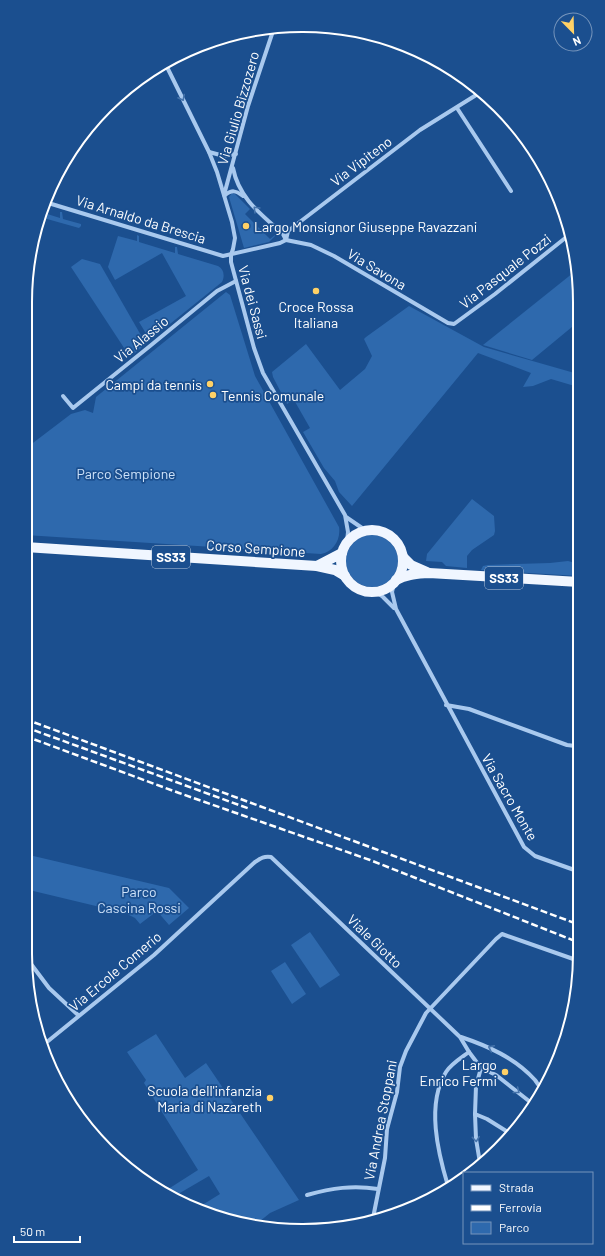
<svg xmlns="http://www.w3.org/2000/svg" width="605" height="1256" font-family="Barlow,sans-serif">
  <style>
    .green { fill: #2e69ad }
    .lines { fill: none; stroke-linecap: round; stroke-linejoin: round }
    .street { stroke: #a9c9ee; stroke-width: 4 }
    .primary { stroke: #f0f6ff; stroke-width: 10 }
    .rail { stroke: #fff; stroke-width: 2.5; stroke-dasharray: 7 3; stroke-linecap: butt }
    .oneway { stroke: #4674ac }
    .poi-dot { fill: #ffd166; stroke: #1b4f8f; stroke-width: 1.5 }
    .labels { text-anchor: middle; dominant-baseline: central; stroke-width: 3.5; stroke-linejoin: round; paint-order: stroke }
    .shield { fill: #1b4f8f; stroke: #bbcadd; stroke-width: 1 }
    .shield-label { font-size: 13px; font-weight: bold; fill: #fff }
    .street-label { font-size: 14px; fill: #fff; stroke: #1b4f8f }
    .poi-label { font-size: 14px; fill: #fff; stroke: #1b4f8f; text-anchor: end }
    .park-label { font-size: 14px; fill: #cfe3fa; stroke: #1b4f8f }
    .rim { fill: none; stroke: #fff; stroke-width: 2 }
  </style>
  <rect width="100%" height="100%" fill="#1b4f8f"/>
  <g class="green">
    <polygon points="232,193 235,194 250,209 245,214 270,239 275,235 276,235 269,242 244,248 229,197"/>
    <polygon points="41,212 60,218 60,212 62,212 63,219 81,224 81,226 79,228 40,217"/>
    <path d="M 137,235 L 139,236 L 139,242 L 175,253 L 175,247 L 177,247 L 178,254 L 218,266 C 224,269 225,276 222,282 L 150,340 L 139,322 L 186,296 L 162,253 L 115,280 L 108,267 L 118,236 L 137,241 Z"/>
    <polygon points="82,259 100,264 146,344 130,357 71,267"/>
    <polygon points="578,269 578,322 532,360 483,345"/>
    <path d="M 226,292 L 230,295 L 255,376 L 339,527 C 341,540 333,552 321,554 L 25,535 L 25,449 L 71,414 L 85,410 L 93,413 L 96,397 Z"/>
    <polygon points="409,306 484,347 578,374 578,387 551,379 533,386 523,387 531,373 478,353 352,506 339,492 335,481 324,468 303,432 310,428 294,400 287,404 273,377 272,372 306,344 340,390 365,369 372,356 364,339 366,337"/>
    <polygon points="472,499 494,516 495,531 494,535 472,550 467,556 467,568 446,566 442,562 426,561 427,554"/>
    <circle cx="372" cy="561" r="26"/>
    <polygon points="568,561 579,564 579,576 481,570 483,566 488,565 550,563"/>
    <polygon points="25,854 169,888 189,908 169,925 157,911 140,924 135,918 125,913 25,889"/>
    <polygon points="310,932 340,975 320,988 291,945"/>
    <polygon points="285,962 306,994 292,1004 271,971"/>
    <polygon points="156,1034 185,1078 206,1063 299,1200 270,1213 254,1226 248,1226 199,1207 220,1194 209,1176 173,1197 162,1193 198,1170 144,1083 146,1080 127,1052"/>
  </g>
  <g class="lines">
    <g class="street">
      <polyline points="165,63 209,152 217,172 232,222 235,238 233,249 231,255 231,262 254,348 263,373 345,515 348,532 347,542"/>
      <polyline points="457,108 511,191"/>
      <polyline points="209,152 224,156 236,154"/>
      <path d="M 233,168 C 239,199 262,215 283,234 L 286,240"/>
      <polyline points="224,195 248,106 274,28"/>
      <path d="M 225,195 C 232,190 235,190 243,196"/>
      <polyline points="45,202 223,256 280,243 286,240"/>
      <polyline points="286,240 311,245 334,256 448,323 454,324 495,294 569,235"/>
      <polyline points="286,240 288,231 420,130 481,92"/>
      <polyline points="63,396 73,408 150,346 217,291 236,281"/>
      <polyline points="346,517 365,530"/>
      <polyline points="394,583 392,592 396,609 524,847 535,856 580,872"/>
      <polyline points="375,591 383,597 394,608"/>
      <polyline points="446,705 469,709 567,745 575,746 579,746"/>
      <polyline points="25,956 49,988 78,1015"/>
      <path d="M 461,1037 C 488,1046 515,1058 535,1080 C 538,1084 539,1087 543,1090"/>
      <path d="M 42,1046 L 154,955 L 255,862 C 261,858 264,856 271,857 L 460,1037 L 469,1052 L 481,1068 L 496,1075 L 534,1105"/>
      <polyline points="475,1114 476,1086 481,1068"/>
      <polyline points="480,1163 476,1139 475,1114 487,1119 511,1134"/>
      <path d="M 448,1186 C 438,1153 426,1104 446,1072 C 451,1064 461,1058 469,1052"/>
      <path d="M 307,1195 C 332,1188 353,1185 378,1189"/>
      <polyline points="373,1218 385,1158 387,1129 397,1092 400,1067 406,1051 426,1013 496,939 502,934 579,961"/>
    </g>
    <g class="primary">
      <circle cx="372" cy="561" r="31"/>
      <polyline points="25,547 317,566 335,570 345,576"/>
      <polyline points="403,557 411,565 427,572"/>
      <polyline points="317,566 342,553"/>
      <path d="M 396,580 C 407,574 417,574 429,573 L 579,582"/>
    </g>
    <g class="rail">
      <polyline points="25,719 580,925"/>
      <polyline points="25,727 250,809"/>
      <polyline points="25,736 179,793 370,860 580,943"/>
    </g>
  </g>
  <defs><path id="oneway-chevron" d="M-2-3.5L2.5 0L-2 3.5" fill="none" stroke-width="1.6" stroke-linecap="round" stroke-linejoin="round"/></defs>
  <g class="oneway">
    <use href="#oneway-chevron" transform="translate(182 98) rotate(63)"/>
    <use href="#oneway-chevron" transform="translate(256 209) rotate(-135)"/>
    <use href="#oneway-chevron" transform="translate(491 1048) rotate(-154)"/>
    <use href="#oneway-chevron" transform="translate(517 1091) rotate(38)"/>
    <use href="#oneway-chevron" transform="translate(476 1139) rotate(84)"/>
  </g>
  <g class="poi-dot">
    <circle cx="246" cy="226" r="4"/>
    <circle cx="316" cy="291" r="4"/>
    <circle cx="210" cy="384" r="4"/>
    <circle cx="213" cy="395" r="4"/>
    <circle cx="505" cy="1072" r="4"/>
    <circle cx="270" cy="1098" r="4"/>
  </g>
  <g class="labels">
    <g class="shield">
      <rect x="152" y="546" width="38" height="22" rx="3"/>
      <rect x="485" y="567" width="38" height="22" rx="3"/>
    </g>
    <g class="shield-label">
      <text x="171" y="557">SS33</text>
      <text x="504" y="578">SS33</text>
    </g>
    <g class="street-label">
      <text transform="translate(238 108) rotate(-74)">Via Giulio Bizzozero</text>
      <text transform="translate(361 161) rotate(-37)">Via Vipiteno</text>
      <text transform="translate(141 219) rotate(17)">Via Arnaldo da Brescia</text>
      <text transform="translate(377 269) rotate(31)">Via Savona</text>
      <text transform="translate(505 271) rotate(-38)">Via Pasquale Pozzi</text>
      <text transform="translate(253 302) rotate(75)">Via dei Sassi</text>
      <text transform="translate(141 339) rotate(-39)">Via Alassio</text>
      <text transform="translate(256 548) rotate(4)">Corso Sempione</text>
      <text transform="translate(510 797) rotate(60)">Via Sacro Monte</text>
      <text transform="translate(375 941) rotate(44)">Viale Giotto</text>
      <text transform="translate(115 971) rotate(-40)">Via Ercole Comerio</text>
      <text transform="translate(380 1120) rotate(-79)">Via Andrea Stoppani</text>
    </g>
    <g class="poi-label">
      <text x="254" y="226" text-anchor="start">Largo Monsignor Giuseppe Ravazzani</text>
      <text x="316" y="306" text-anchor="middle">Croce Rossa<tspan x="316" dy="16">Italiana</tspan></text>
      <text x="202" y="384">Campi da tennis</text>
      <text x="221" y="395" text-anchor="start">Tennis Comunale</text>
      <text x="497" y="1064">Largo<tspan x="497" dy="16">Enrico Fermi</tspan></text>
      <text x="262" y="1090">Scuola dell'infanzia<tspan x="262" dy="16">Maria di Nazareth</tspan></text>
    </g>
    <g class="park-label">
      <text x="126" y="473">Parco Sempione</text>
      <text x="139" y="891">Parco<tspan x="139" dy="16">Cascina Rossi</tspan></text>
    </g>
  </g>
  <path d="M0 0H605V1256H0ZM302 32H303A270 270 0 0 1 573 302V954A270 270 0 0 1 303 1224H302A270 270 0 0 1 32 954V302A270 270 0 0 1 302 32Z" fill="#1b4f8f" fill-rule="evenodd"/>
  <path class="rim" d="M302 32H303A270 270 0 0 1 573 302V954A270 270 0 0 1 303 1224H302A270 270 0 0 1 32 954V302A270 270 0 0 1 302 32Z"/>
  <rect x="463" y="1172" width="130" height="72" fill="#1b4f8f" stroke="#7695bc"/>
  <rect x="471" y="1185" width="20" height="6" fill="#f0f6ff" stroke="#7695bc"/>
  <text x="499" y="1192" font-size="12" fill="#ffffff">Strada</text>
  <rect x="471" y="1205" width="20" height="6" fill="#ffffff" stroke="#7695bc"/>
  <text x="499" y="1212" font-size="12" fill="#ffffff">Ferrovia</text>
  <rect x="471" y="1222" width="20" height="12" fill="#2e69ad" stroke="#7695bc"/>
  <text x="499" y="1232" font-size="12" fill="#ffffff">Parco</text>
  <g transform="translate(573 32) rotate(157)"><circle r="19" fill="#1b4f8f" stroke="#7695bc"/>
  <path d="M0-3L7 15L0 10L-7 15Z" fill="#ffd166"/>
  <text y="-6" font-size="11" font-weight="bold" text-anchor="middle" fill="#ffffff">N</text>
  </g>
  <path d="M14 1236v6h66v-6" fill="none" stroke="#ffffff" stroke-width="2"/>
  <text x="20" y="1236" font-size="12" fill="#ffffff" stroke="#1b4f8f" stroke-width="3" paint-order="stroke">50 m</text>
</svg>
